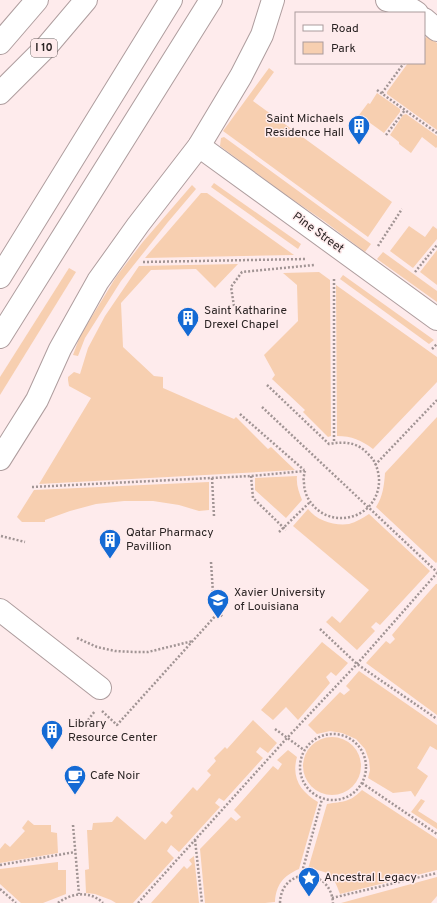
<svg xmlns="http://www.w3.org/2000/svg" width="437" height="903" font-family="Overpass,sans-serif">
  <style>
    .green { fill: #f7cfb0 }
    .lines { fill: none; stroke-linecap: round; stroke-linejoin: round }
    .minor-casing { stroke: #ae9d9e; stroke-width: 24 }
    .highway-casing { stroke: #ae9d9e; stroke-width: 24 }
    .path { stroke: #a19494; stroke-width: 2.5; stroke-dasharray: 2 2; stroke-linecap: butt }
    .minor { stroke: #fff; stroke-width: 22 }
    .highway { stroke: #fff; stroke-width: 22 }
    .labels { text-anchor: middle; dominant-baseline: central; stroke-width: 3; stroke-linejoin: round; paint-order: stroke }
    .shield { fill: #feebec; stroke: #6a6060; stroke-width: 1 }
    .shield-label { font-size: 11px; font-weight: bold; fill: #2b2424 }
    .poi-label { font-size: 12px; fill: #2b2424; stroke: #feebec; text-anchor: start }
    .street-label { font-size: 12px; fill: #2b2424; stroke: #feebec }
  </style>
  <rect width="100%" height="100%" fill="#feebec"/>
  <g class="green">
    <polygon points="427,36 437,43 437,130 387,94 387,92 408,63 424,63 424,40"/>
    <polygon points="269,68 274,72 253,101 392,202 368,237 223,131"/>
    <polygon points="377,93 400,109 400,112 384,133 359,115 368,103 370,104"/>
    <polygon points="406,114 437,136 437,147 436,148 422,137 411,153 399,144 399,142 390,135 403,115"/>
    <polygon points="224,137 371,244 365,252 324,221 286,195 220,146 221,138"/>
    <polygon points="214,183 301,244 298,249 211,187"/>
    <polygon points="192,185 196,189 168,222 121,281 85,338 78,356 73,355 80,336 116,277 142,243"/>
    <polygon points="201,193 207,193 294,255 145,258"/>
    <polygon points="409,226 425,237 433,226 437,229 437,239 413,268 390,251"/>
    <polygon points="437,250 437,285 420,272"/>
    <polygon points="383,252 437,291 437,302 377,259"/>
    <polygon points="238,264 215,288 196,269 151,270 121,303 123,347 154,376 163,377 163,388 234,419 236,417 268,449 271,447 295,470 39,484 91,398 69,386 68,380 68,377 74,372 80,374 88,348 105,316 139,266"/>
    <polygon points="69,268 76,272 0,395 0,377"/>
    <polygon points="319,272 330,280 331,436 328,437 303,412 305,410 272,379 275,375 264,355 298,321 297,285 283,273"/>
    <polygon points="343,275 434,340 429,344 340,279"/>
    <path d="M 336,285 L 437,357 L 437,382 L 373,449 C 361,440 352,436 337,436 Z"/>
    <path d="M 437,417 L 437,562 L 436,563 L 376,507 C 383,496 384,486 385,473 Z"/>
    <path d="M 297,476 C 296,485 299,492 302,500 L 286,518 L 255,490 L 255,478 Z"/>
    <polygon points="209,482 209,510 199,511 179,505 153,501 124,501 96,504 70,511 45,520 45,522 22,522 17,517 34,490"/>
    <path d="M 308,509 C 317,521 335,526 349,524 C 356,522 363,518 369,514 L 430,571 L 380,625 L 376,622 L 371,627 L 375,631 L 357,650 L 326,622 L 332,616 L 340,623 L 369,590 L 293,526 Z"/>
    <polygon points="436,584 437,584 437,715 366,663 386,641 390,644 395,639 392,635 413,610"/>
    <polygon points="322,642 348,663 336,676 331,672 326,677 330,683 298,720 286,707 273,720 261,710"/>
    <polygon points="359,671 437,725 437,750 430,746 417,768 428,776 415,797 411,791 393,793 368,778 370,770 369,760 365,749 356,739 342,733 330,731 317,734 308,725 340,692 344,695 350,690 346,686"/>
    <polygon points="253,720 277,743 268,753 260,747 256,752 263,758 224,801 219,798 215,803 220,807 179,852 171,845 167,851 174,858 133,903 116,903 111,900 95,894 86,893 85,870 89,869 87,830 92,830 93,823 112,822 117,816 145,840 162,821 166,824 173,816 170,813 193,787 197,791 211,775 207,771 216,761 214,758 225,747 227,749"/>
    <circle cx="332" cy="766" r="29"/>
    <path d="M 288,750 L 297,757 C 291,778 301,792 318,802 L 299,869 C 283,876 276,885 275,902 L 265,903 L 205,903 L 200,849 L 231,817 L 236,821 L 241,817 L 234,810 L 273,766 L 278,770 L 282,764 L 277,760 Z"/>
    <path d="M 362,790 L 437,839 L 437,870 L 340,894 C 333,874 329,871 308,869 L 327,804 C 344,801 349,803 362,790 Z"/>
    <polygon points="421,799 425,801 418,811 437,823 437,829 411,812"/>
    <polygon points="28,820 34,825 51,825 51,832 57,833 58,853 0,863 0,849 5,843 10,847 25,831 22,828"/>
    <polygon points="194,856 199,903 151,903 184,866 187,869 192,864 189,860"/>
    <polygon points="58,862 58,870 66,870 66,894 43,903 21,903 0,884 0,869"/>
    <polygon points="437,877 437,896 431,903 341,903"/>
  </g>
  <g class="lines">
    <g class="minor-casing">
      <g id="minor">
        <path d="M 387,0 C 397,3 408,6 417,13"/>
        <polyline points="424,19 437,30"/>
        <polyline points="199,146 437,319"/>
        <polyline points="0,459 37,400 60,349 98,281 138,225 199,146 241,76 262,35 273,0"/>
        <polyline points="0,610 100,688"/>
      </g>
    </g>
    <g class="highway-casing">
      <g id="highway">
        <polyline points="0,43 37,0"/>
        <polyline points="0,93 47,46 86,0"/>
        <polyline points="0,277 171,0"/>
        <polyline points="0,337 211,0"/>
      </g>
    </g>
    <g class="path">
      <polyline points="377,90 437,133"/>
      <polyline points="382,93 404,63"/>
      <polyline points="386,135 405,110"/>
      <polyline points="378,246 402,209"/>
      <polyline points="143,262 306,259"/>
      <polyline points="415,272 437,245"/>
      <polyline points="334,279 334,443"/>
      <polyline points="234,306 231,287 242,272 314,265"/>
      <polyline points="432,349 437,344"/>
      <path d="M 267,385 L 329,444 C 346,441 358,442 370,456 C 376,462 378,470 379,478 C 381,518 330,533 309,500 C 306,495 304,489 304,483 C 303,479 304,475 305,471"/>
      <polyline points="262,407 437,572"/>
      <polyline points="240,414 304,470"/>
      <polyline points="375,465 437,400"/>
      <polyline points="251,476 253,498 286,530"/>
      <polyline points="212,478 214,516"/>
      <polyline points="32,487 251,476 305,471"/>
      <polyline points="279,532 310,502"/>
      <polyline points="1,536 25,542"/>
      <polyline points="211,562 214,609 223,617"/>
      <polyline points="320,629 357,664 437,719"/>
      <polyline points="77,638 97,647 115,651 134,652 148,652 193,641"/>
      <polyline points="102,711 117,725 218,613"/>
      <polyline points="88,720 95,711"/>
      <polyline points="275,729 304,750"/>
      <circle cx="333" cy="767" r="33"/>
      <polyline points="362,783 437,834"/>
      <polyline points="73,825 79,894"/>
      <polyline points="195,840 202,903"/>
      <polyline points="0,865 75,852"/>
      <polyline points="301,876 322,799"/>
      <polyline points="0,889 16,903"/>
      <polyline points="332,898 437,873"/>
      <path d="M 58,903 C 71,893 90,890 103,903"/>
      <polyline points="138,903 287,738 357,664 437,573"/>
      <path d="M 280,903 C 281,866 331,867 333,903"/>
    </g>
    <use href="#minor" class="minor"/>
    <use href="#highway" class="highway"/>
  </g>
  <defs>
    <g id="building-pin" transform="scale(1.15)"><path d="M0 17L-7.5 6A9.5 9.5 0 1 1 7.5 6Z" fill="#146ad4" stroke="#feebec"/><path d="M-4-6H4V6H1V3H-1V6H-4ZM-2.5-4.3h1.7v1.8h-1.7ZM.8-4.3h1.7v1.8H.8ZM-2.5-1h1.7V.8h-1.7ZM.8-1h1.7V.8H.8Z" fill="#fff"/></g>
    <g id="university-pin" transform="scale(1.15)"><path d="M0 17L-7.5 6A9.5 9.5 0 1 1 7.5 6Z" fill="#146ad4" stroke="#feebec"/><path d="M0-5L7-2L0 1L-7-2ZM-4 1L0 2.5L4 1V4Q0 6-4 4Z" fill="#fff"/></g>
    <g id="cafe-pin" transform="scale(1.15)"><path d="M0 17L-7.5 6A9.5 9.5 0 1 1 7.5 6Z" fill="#146ad4" stroke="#feebec"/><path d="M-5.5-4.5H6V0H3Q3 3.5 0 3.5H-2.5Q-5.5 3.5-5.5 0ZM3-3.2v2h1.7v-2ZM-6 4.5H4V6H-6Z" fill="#fff"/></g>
    <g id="sight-pin" transform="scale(1.15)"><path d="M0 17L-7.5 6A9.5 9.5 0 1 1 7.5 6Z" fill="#146ad4" stroke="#feebec"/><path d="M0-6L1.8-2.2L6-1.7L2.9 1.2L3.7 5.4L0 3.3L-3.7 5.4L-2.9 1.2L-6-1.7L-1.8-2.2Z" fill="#fff"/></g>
  </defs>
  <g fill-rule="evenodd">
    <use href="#building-pin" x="359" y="126"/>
    <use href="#building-pin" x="188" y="318"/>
    <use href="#building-pin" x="110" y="540"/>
    <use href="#university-pin" x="218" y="600"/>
    <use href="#building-pin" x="52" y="731"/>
    <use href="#cafe-pin" x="75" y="776"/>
    <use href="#sight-pin" x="309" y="878"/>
  </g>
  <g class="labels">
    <rect class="shield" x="31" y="39" width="26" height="18" rx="3"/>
    <g class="shield-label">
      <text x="44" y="48">I 10</text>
    </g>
    <g class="poi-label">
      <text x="344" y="119" text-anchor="end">Saint Michaels<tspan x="344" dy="14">Residence Hall</tspan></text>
      <text x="204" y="311">Saint Katharine<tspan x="204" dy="14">Drexel Chapel</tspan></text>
      <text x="126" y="533">Qatar Pharmacy<tspan x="126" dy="14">Pavillion</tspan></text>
      <text x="234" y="593">Xavier University<tspan x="234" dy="14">of Louisiana</tspan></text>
      <text x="68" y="724">Library<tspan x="68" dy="14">Resource Center</tspan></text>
      <text x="90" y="776">Cafe Noir</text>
      <text x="324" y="878">Ancestral Legacy</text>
    </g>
    <g class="street-label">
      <text transform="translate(318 233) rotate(36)">Pine Street</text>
    </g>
  </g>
  <rect x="295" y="12" width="130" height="52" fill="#feebec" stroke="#aa9b9c"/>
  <rect x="303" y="25" width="20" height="6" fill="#ffffff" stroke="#aa9b9c"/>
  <text x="331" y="32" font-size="12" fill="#2b2424">Road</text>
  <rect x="303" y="42" width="20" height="12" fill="#f7cfb0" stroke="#aa9b9c"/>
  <text x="331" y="52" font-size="12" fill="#2b2424">Park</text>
</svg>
